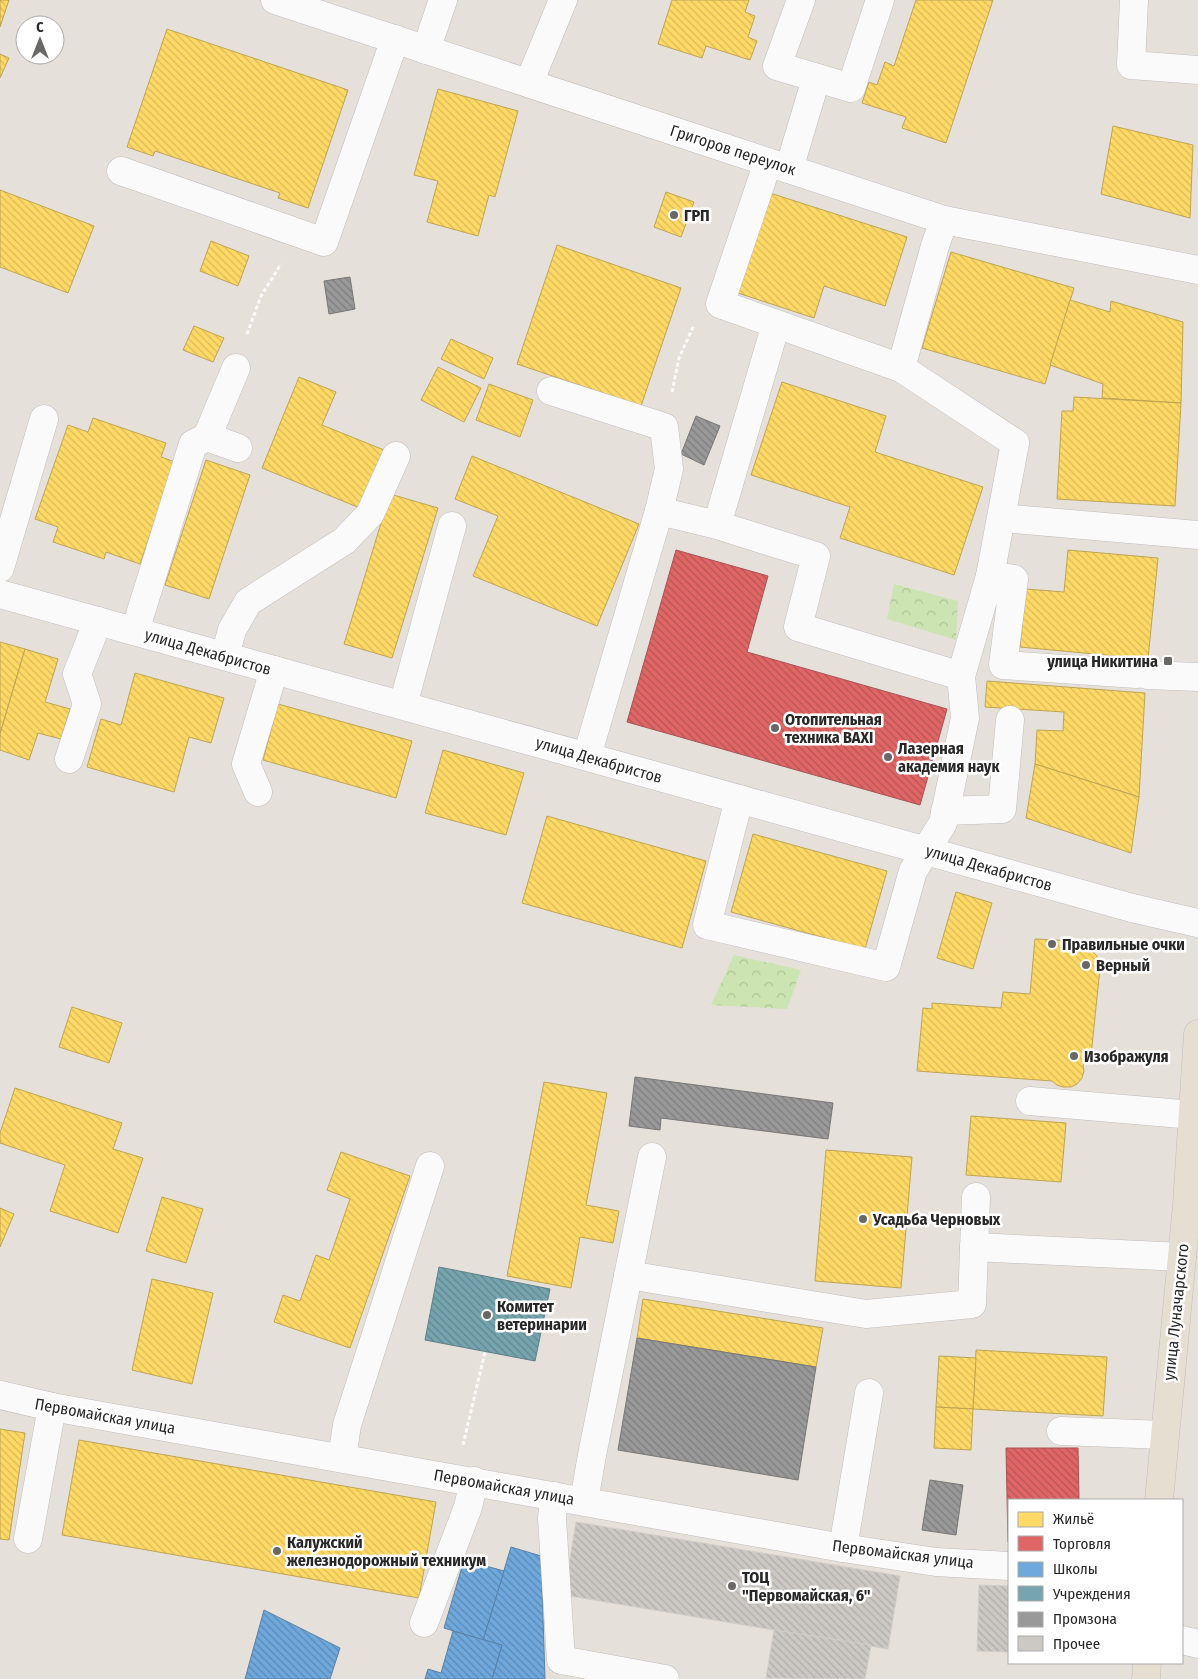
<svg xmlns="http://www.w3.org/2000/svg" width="1198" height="1679" font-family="'Fira Sans Condensed',sans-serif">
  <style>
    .forest { fill: url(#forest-crowns) }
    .homes { fill: url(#homes-back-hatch); stroke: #bea453 }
    .shops { fill: url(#shops-back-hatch); stroke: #a85353 }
    .schools { fill: url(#schools-back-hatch); stroke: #5981a6 }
    .public { fill: url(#public-back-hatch); stroke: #5e7f86 }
    .industry { fill: url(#industry-back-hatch); stroke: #777 }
    .building { fill: url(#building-back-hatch); stroke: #d1ccc7 }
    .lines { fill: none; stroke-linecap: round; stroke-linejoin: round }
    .minor-casing { stroke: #bfbdbe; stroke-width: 29 }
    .major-casing { stroke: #bfbcbb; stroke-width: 29 }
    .path { stroke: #fbfafa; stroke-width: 3; stroke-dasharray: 4 2.5; stroke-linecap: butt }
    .minor { stroke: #fbfafa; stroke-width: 28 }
    .major { stroke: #e6ded0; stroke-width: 28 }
    .poi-dot { fill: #6a6866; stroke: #fff; stroke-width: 2 }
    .labels { text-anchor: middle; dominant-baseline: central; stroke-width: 5; stroke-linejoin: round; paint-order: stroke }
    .street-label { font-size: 16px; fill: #272727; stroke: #fff }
    .poi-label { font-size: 16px; font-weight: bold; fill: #272727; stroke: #fff; text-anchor: start }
  </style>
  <defs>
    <pattern id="forest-crowns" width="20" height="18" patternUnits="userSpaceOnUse" patternTransform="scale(1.25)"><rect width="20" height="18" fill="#cbe4b1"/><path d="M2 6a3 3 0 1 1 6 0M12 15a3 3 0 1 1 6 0" fill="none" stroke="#aec498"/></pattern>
    <pattern id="homes-back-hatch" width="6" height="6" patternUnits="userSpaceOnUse" patternTransform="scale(1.25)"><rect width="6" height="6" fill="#ffd966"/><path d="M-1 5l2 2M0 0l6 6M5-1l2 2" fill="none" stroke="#dbba58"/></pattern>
    <pattern id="shops-back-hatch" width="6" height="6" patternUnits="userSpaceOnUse" patternTransform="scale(1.25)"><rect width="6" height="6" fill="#e06666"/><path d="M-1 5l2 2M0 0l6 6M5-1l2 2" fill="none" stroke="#b65454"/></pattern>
    <pattern id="schools-back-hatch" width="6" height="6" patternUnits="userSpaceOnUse" patternTransform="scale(1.25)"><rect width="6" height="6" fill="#6fa8dc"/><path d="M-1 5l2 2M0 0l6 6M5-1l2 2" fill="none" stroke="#5b89b2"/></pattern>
    <pattern id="public-back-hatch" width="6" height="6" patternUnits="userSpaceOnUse" patternTransform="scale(1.25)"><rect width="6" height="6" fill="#76a5af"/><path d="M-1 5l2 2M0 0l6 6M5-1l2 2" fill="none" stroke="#61868e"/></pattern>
    <pattern id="industry-back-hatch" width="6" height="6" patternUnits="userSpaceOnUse" patternTransform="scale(1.25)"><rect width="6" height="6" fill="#999"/><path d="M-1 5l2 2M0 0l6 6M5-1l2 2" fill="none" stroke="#7d7d7d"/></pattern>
    <pattern id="building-back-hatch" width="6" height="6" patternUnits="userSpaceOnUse" patternTransform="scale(1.25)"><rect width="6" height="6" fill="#ccc9c5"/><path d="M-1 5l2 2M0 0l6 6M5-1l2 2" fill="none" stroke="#afada9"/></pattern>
  </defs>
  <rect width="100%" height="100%" fill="#e6e0db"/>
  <g class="forest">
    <polygon points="894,584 958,601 956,640 887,619"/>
    <polygon points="734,955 801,970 787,1009 711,1005"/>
  </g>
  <g class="homes">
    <polygon points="0,0 9,0 0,27"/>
    <polygon points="672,0 749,0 745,12 755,16 748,37 757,41 750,60 706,46 702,58 658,44"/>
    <polygon points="916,0 993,0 946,143 902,128 906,117 862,103 869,82 877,85 885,62 894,66"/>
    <polygon points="167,29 348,90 308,208 278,198 280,193 155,151 153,156 127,147"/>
    <polygon points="0,54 9,58 0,78"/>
    <polygon points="438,89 518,111 495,197 489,195 478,236 427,222 438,181 414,175"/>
    <polygon points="1113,126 1193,145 1190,218 1101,194"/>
    <polygon points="0,190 94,226 68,293 0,267"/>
    <polygon points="666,192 694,202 681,237 654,227"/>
    <polygon points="770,193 907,237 885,306 824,286 814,318 738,293"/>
    <polygon points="211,241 249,256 238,286 200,271"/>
    <polygon points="557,245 681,288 641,406 517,364"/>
    <polygon points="951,252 1074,288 1045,384 922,348"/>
    <polygon points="1070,300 1110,312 1111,301 1183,322 1181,403 1102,398 1103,384 1050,365"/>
    <polygon points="194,326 224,338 213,362 183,350"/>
    <polygon points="451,339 493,358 484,379 441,359"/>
    <polygon points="438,367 481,388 464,422 421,400"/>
    <polygon points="299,377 336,392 322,425 384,450 360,508 262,468"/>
    <polygon points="782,382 886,416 875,452 983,487 954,575 840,538 850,507 751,475"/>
    <polygon points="489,384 533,400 520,437 476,420"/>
    <polygon points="1074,397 1181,403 1175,506 1057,499 1062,411 1073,411"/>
    <polygon points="93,418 166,443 161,457 175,462 140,564 106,552 104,559 53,542 58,527 35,519 68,425 88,432"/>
    <polygon points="472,456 639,524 597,626 473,576 498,516 455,499"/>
    <polygon points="206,460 250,475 209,599 165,585"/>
    <polygon points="390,494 438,508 392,658 344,644"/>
    <polygon points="1068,550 1158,558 1148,659 1020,647 1026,589 1064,592"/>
    <polygon points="0,642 25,649 0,734"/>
    <polygon points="25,649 58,659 45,702 70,709 61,739 38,733 29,760 0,750 0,734"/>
    <polygon points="135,673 224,698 211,743 189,737 174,792 87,767 101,719 121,725"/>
    <polygon points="987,681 1145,693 1139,797 1035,764 1037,730 1063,731 1064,712 985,707"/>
    <polygon points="278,704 412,741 396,798 263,760"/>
    <polygon points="443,750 524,773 506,835 425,813"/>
    <polygon points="1035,764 1139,797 1131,853 1026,818"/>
    <polygon points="547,816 706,861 682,948 522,903"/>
    <polygon points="753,834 887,871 865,949 731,912"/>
    <polygon points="956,892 992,903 973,969 937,958"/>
    <polygon points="1035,939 1077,941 1087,946 1097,956 1100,968 1091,1056 1083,1065 1084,1071 1082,1078 1077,1084 1071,1087 1063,1087 1057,1085 1052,1081 917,1071 923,1008 932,1009 932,1003 1001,1008 1003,992 1030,994"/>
    <polygon points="72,1007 122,1023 109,1063 59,1047"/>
    <polygon points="544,1082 607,1093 586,1205 619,1211 613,1243 580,1237 571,1288 507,1276"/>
    <polygon points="15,1088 122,1123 113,1149 143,1158 118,1233 50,1211 65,1165 0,1143 0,1133"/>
    <polygon points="971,1116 1066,1123 1061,1182 966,1175"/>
    <polygon points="826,1150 912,1157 901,1288 815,1281"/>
    <polygon points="341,1152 410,1176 350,1348 274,1322 283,1295 300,1301 316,1255 329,1260 350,1199 327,1190"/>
    <polygon points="162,1197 203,1209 186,1263 146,1251"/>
    <polygon points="0,1208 14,1214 0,1247"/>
    <polygon points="152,1279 213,1293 192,1384 132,1370"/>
    <polygon points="643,1299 823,1328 816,1367 637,1338"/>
    <polygon points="976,1350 1107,1357 1103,1416 973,1409"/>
    <polygon points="939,1356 976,1358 973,1409 936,1407"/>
    <polygon points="936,1407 973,1409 971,1450 934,1448"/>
    <polygon points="0,1429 25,1433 9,1540 0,1539"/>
    <polygon points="79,1440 436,1502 419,1598 62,1535"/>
  </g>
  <g class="shops">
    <polygon points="676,550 768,576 747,652 947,709 920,805 627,722"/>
    <polygon points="1006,1448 1078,1448 1079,1500 1009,1500 1009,1542 1008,1542"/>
  </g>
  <g class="schools">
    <polygon points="511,1547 541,1556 545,1679 492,1679 502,1645 483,1640"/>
    <polygon points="464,1560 504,1571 483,1640 444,1628"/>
    <polygon points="264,1610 340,1648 330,1679 245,1679"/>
    <polygon points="453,1631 502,1645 492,1679 425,1679 428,1669 441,1673"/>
  </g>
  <polygon class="public" points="439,1267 550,1289 535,1361 425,1340"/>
  <g class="industry">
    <polygon points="350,277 355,309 329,314 324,281"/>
    <polygon points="696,416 720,426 704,465 681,454"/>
    <polygon points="635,1077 833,1103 828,1139 661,1118 660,1130 629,1126"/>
    <polygon points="637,1338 816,1367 798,1480 618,1450"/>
    <polygon points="930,1480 963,1485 956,1535 922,1530"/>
  </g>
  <g class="building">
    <polygon points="576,1522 900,1576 888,1649 564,1595"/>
    <polygon points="979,1585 1009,1586 1009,1652 977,1651"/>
    <polygon points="774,1630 871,1645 865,1679 766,1678"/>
  </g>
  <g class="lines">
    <g class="minor-casing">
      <g id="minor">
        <polyline points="275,0 944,220 1198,270"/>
        <polyline points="801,0 777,66 851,88 880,0"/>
        <polyline points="1134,0 1131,65 1198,70"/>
        <polyline points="426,50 443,0"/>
        <polyline points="529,83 563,0"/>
        <polyline points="768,162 720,304 901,368 1015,443 990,576"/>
        <polyline points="789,169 816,79"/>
        <polyline points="121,171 324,242 395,39"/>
        <polyline points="776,324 717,525 816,556 798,627 961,676 990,576 1014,579 1003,665 1137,674"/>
        <polyline points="901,368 935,246 944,220"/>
        <polyline points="551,391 664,427 669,469 659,511 717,525"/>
        <polyline points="207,437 236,368"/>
        <polyline points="1002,518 1198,535"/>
        <polyline points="0,568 44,419"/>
        <polyline points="0,594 1132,908 1198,923"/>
        <polyline points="135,631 193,444 207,437 238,448"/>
        <polyline points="225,656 232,630 248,602 344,541 370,514 396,456"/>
        <polyline points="1147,675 1198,677"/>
        <polyline points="403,705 452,526"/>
        <polyline points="587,756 659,511"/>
        <polyline points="69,759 87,704 77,674 98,621"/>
        <polyline points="258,792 246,764 274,670"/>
        <polyline points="739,799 707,925 886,967 913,871 943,823 965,718 961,676"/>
        <polyline points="945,811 1002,809 1010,720"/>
        <polyline points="1030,1101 1193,1115"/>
        <polyline points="974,1247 1182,1257"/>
        <polyline points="628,1275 866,1314 972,1304 976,1197"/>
        <polyline points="0,1395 52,1407 843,1548 936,1562 1009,1566"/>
        <polyline points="1061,1431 1164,1435"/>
        <polyline points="342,1458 347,1425 430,1166"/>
        <polyline points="554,1496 552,1518 561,1660 665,1679"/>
        <polyline points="584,1501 592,1455 652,1157"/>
        <polyline points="28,1539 52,1407"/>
        <polyline points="843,1548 869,1393"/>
        <polyline points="424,1623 468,1507 474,1481"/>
        <polyline points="1182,1640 1198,1644"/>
      </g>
    </g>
    <g class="major-casing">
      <g id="major">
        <polyline points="1159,1500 1187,1204 1198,1034"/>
        <polyline points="1146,1679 1147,1663"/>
      </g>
    </g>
    <g class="path">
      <polyline points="247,334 261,296 281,264"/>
      <polyline points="672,392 679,358 693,327"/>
      <polyline points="463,1445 485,1352"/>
    </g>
    <use href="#minor" class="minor"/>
    <use href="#major" class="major"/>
  </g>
  <g class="poi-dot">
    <circle cx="674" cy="215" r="5"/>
    <rect x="1163" y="656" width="10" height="10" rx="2.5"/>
    <circle cx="775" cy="728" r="5"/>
    <circle cx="888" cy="757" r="5"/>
    <circle cx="1052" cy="944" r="5"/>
    <circle cx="1086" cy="965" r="5"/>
    <circle cx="1074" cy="1056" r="5"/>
    <circle cx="863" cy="1219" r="5"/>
    <circle cx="487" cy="1315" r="5"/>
    <circle cx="277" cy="1551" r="5"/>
    <circle cx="732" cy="1586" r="5"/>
  </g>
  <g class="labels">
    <g class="street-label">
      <text transform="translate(733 150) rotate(18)">Григоров переулок</text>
      <text transform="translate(208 652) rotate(16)">улица Декабристов</text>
      <text transform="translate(599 760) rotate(16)">улица Декабристов</text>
      <text transform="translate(989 868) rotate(16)">улица Декабристов</text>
      <text transform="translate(1176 1312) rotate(-84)">улица Луначарского</text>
      <text transform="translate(105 1416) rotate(10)">Первомайская улица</text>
      <text transform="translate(504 1487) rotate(10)">Первомайская улица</text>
      <text transform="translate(903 1554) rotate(7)">Первомайская улица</text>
    </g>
    <g class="poi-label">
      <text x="684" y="215">ГРП</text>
      <text x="1158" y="661" text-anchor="end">улица Никитина</text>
      <text x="785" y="719">Отопительная<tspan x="785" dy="18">техника BAXI</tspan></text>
      <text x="898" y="748">Лазерная<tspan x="898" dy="18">академия наук</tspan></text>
      <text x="1062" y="944">Правильные очки</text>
      <text x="1096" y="965">Верный</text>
      <text x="1084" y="1056">Изображуля</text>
      <text x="873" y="1219">Усадьба Черновых</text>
      <text x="497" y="1306">Комитет<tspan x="497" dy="18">ветеринарии</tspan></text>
      <text x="287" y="1542">Калужский<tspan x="287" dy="18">железнодорожный техникум</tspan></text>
      <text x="742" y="1577">ТОЦ<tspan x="742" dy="18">"Первомайская, 6"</tspan></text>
    </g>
  </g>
  <rect x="1008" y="1499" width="175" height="165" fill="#ffffff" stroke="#a9a9a9"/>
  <rect x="1018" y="1512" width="25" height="15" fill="#ffd966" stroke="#a9a9a9"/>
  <text x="1053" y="1524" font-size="15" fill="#272727">Жильё</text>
  <rect x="1018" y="1536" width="25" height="15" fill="#e06666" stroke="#a9a9a9"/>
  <text x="1053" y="1549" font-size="15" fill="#272727">Торговля</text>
  <rect x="1018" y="1562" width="25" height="15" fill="#6fa8dc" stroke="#a9a9a9"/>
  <text x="1053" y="1574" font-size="15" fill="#272727">Школы</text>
  <rect x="1018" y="1586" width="25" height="15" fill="#76a5af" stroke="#a9a9a9"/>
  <text x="1053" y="1599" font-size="15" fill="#272727">Учреждения</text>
  <rect x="1018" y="1612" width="25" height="15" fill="#999999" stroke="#a9a9a9"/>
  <text x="1053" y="1624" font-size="15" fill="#272727">Промзона</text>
  <rect x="1018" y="1636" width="25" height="15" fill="#ccc9c5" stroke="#a9a9a9"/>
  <text x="1053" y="1649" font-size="15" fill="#272727">Прочее</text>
  <g transform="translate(40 40)"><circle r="24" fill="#ffffff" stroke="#a9a9a9"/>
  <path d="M0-4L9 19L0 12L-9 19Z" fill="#6a6866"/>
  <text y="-8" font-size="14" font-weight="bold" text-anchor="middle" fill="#272727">С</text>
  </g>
</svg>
